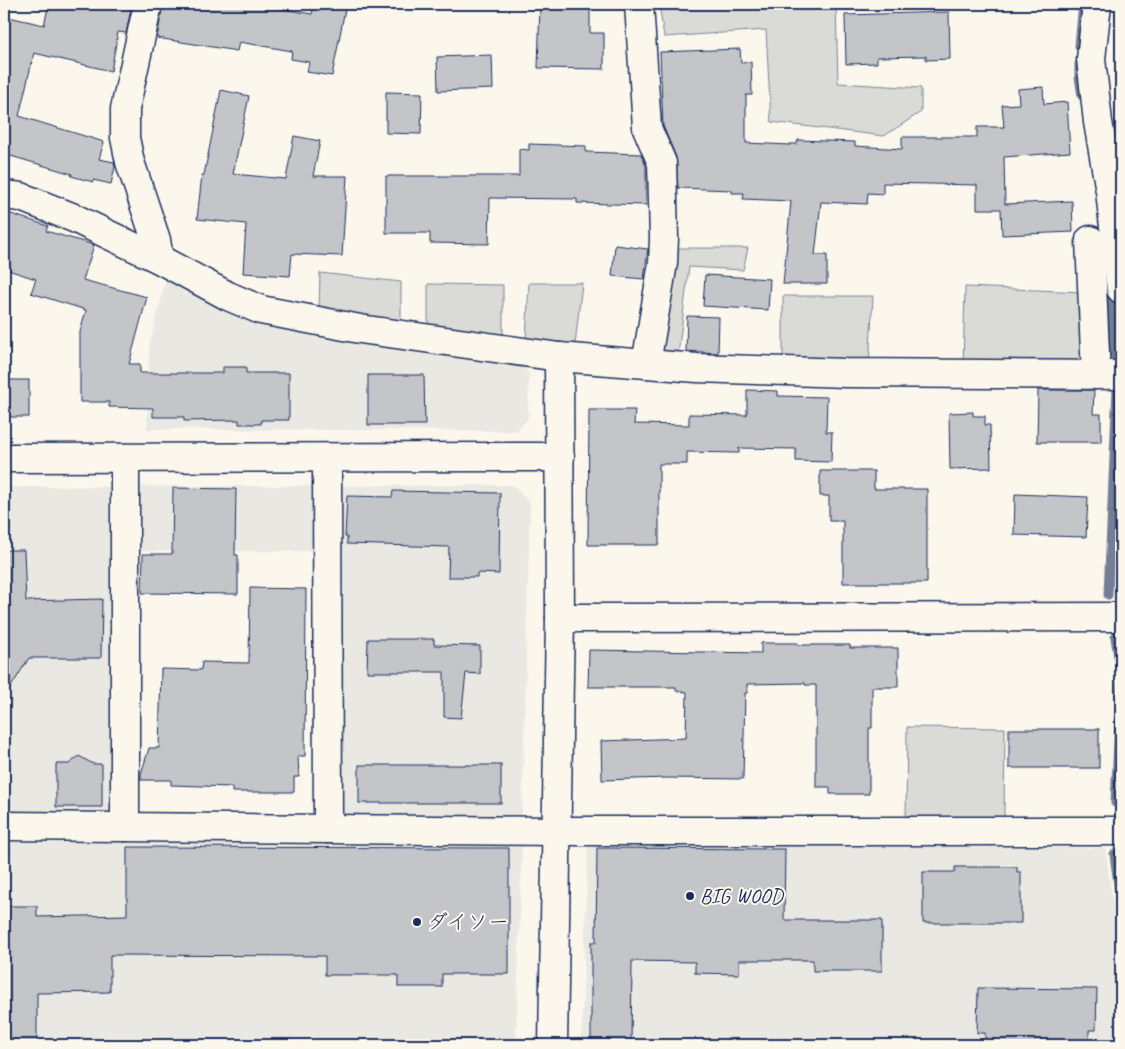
<svg xmlns="http://www.w3.org/2000/svg" width="1125" height="1049" font-family="Caveat,'Klee One',sans-serif">
  <style>
    .built { fill: #eae8e2 }
    .green { fill: #dadad7; stroke: #7a849a }
    .lines { fill: none; stroke-linecap: round; stroke-linejoin: round }
    .stream { stroke: #747e96; stroke-width: 9 }
    .building { fill: #c3c5c9; stroke: #1b2f5e }
    .minor-casing { stroke: #1b2f5e; stroke-width: 31 }
    .minor { stroke: #fbf7ec; stroke-width: 28 }
    .poi-dot { fill: #1b2f5e; stroke: #fbf7ec; stroke-width: 2 }
    .labels { text-anchor: middle; dominant-baseline: central; stroke-width: 4; stroke-linejoin: round; paint-order: stroke }
    .poi-label { font-size: 21px; fill: #1b2f5e; stroke: #fbf7ec; text-anchor: start }
  </style>
  <rect width="100%" height="100%" fill="#fbf7ec"/>
  <filter id="ink" filterUnits="userSpaceOnUse"><feTurbulence type="fractalNoise" baseFrequency=".02" numOctaves="2"/><feDisplacementMap in="SourceGraphic" scale="10" xChannelSelector="R" yChannelSelector="G"/><feConvolveMatrix kernelMatrix="1 2 1 2 8 2 1 2 1" color-interpolation-filters="sRGB"/></filter>
  <g filter="url(#ink)">
    <g class="built">
      <polygon points="167,276 521,363 529,374 528,419 516,431 147,429 149,347"/>
      <polygon points="513,485 530,503 522,816 340,815 339,551 111,551 111,814 4,813 4,487"/>
      <polygon points="4,842 522,845 516,1045 4,1045"/>
      <polygon points="588,844 1105,848 1121,957 1121,1045 581,1045"/>
    </g>
    <g class="green">
      <polygon points="659,4 836,4 838,83 921,88 921,112 884,136 771,122 766,30 664,37"/>
      <polygon points="669,248 748,248 743,270 689,267 678,355 656,353"/>
      <polygon points="320,273 401,282 401,321 319,309"/>
      <polygon points="529,283 582,283 575,345 526,340"/>
      <polygon points="428,284 503,285 503,336 428,325"/>
      <polygon points="965,287 1083,292 1084,367 963,366"/>
      <polygon points="783,296 873,296 869,366 783,361"/>
      <polygon points="907,727 1005,728 1004,818 906,817"/>
    </g>
    <g class="lines">
      <g class="stream">
        <polyline points="1079,46 1083,4"/>
        <polyline points="1079,64 1079,77 1082,96"/>
        <polyline points="1108,595 1117,387 1109,286"/>
        <polyline points="1115,637 1121,676"/>
        <polyline points="1115,803 1121,682"/>
        <polyline points="1114,854 1121,908"/>
      </g>
    </g>
    <g class="building">
      <polygon points="49,4 132,4 126,33 118,32 111,71 34,53 19,116 104,142 99,159 114,162 115,167 111,184 93,180 93,182 71,176 72,174 4,154 4,16 44,25"/>
      <polygon points="163,4 253,4 312,14 314,4 346,4 332,76 307,72 309,62 291,59 292,51 239,42 237,51 157,38"/>
      <polygon points="540,4 590,4 590,33 604,33 604,69 538,68"/>
      <polygon points="949,12 950,59 926,60 926,56 877,57 877,63 846,64 845,15"/>
      <polygon points="740,49 741,63 751,62 752,95 746,95 746,143 790,145 790,144 797,144 798,140 855,142 855,146 902,149 902,137 977,137 977,127 1004,127 1002,105 1019,104 1018,89 1043,87 1044,104 1067,102 1070,152 1004,157 1005,204 1072,201 1073,232 1002,235 1001,209 977,209 977,185 883,183 883,194 868,193 867,204 821,202 815,255 827,255 827,284 783,284 791,201 743,199 744,193 732,193 732,190 678,188 676,157 663,126 660,52"/>
      <polygon points="492,55 493,89 438,91 437,57"/>
      <polygon points="221,90 249,96 233,174 286,179 294,136 320,141 313,176 347,176 342,256 292,254 290,276 243,273 246,224 197,219 202,175 204,175"/>
      <polygon points="386,92 422,93 421,134 386,133"/>
      <polygon points="529,144 586,146 586,152 641,154 646,166 646,205 577,203 577,199 490,198 489,244 430,243 430,233 386,233 386,176 519,176 519,149 529,150"/>
      <polygon points="8,213 48,226 46,231 94,245 83,280 147,297 129,364 140,364 140,373 223,373 223,367 246,367 246,373 289,373 289,420 261,420 261,424 239,424 239,420 184,421 184,417 153,417 153,408 109,407 109,402 80,402 80,332 86,310 31,293 36,279 8,270 9,265 4,263 4,227"/>
      <polygon points="615,245 648,249 644,279 612,276"/>
      <polygon points="705,275 770,279 768,310 703,306"/>
      <polygon points="687,316 719,317 718,353 686,351"/>
      <polygon points="368,375 424,375 425,425 368,425"/>
      <rect x="4" y="380" width="25" height="37"/>
      <polygon points="747,390 778,391 778,396 827,397 826,432 832,432 831,462 796,461 796,449 739,448 739,453 687,452 687,464 659,464 659,545 588,545 589,410 635,410 634,424 689,425 689,414 747,415"/>
      <polygon points="1038,390 1094,390 1093,414 1101,414 1101,442 1037,442"/>
      <polygon points="973,412 973,416 985,416 985,425 990,425 991,468 950,469 949,413"/>
      <polygon points="820,471 874,471 874,489 927,489 927,583 843,583 843,521 829,521 829,496 820,496"/>
      <polygon points="173,488 236,489 235,555 238,555 238,594 142,593 143,554 172,554"/>
      <polygon points="393,491 500,493 499,574 477,573 477,577 448,577 449,547 347,544 347,537 345,537 347,496 392,497"/>
      <polygon points="1015,494 1088,497 1086,537 1014,535"/>
      <polygon points="4,550 24,550 26,601 102,599 101,658 29,658 4,698"/>
      <polygon points="250,588 306,589 305,756 298,756 299,777 294,777 294,792 232,792 232,787 171,785 171,780 141,780 141,774 149,748 159,748 161,669 201,670 202,662 249,663"/>
      <polygon points="368,639 434,639 434,645 480,646 480,674 466,673 461,718 444,717 444,672 367,672"/>
      <polygon points="761,643 798,643 798,645 850,645 850,648 898,648 898,687 872,687 872,728 869,728 869,794 830,794 830,787 816,787 816,685 805,685 805,683 747,684 747,693 745,693 743,779 667,778 602,780 601,741 686,738 687,692 676,691 676,687 588,687 589,650 761,653"/>
      <rect x="1009" y="729" width="90" height="39"/>
      <polygon points="79,756 93,764 102,764 102,807 56,807 56,764 69,764"/>
      <rect x="359" y="765" width="142" height="38"/>
      <polygon points="127,847 509,848 509,974 442,974 442,987 398,987 398,975 325,975 325,956 110,955 110,992 37,993 37,1044 4,1044 4,906 37,906 37,917 127,915"/>
      <polygon points="597,848 785,849 784,920 882,920 882,971 813,971 813,960 739,960 739,974 695,973 695,962 632,961 631,1045 591,1045 591,942 596,942"/>
      <polygon points="955,867 1017,867 1017,872 1021,872 1021,923 923,923 923,872 955,872"/>
      <polygon points="978,988 1097,989 1096,1030 1089,1030 1089,1045 985,1045 985,1033 977,1033"/>
    </g>
    <g class="lines">
      <g class="minor-casing">
        <g id="minor">
          <polyline points="148,4 125,109 125,138 130,162 156,240 159,259"/>
          <polyline points="639,4 647,128 662,163 664,238 663,263 646,364"/>
          <polyline points="1097,4 1091,59 1098,122 1110,191 1121,289"/>
          <polyline points="4,195 21,197 74,218 159,259 228,296 261,310 360,329 559,357 697,368 846,373 1121,375"/>
          <polyline points="1090,240 1096,375"/>
          <polyline points="4,458 560,457"/>
          <polyline points="125,458 125,827"/>
          <polyline points="327,458 328,829"/>
          <polyline points="560,618 1121,617"/>
          <polyline points="4,826 556,831 1121,831"/>
          <polyline points="553,1045 560,618 559,357"/>
        </g>
      </g>
      <use href="#minor" class="minor"/>
    </g>
  </g>
  <g class="poi-dot">
    <circle cx="690" cy="896" r="5"/>
    <circle cx="417" cy="922" r="5"/>
  </g>
  <g class="labels">
    <g class="poi-label">
      <text x="700" y="896">BIG WOOD</text>
      <text x="427" y="922">ダイソー</text>
    </g>
  </g>
  <rect width="1125" height="1049" fill="none" stroke="#fbf7ec" stroke-width="20"/>
  <rect x="10" y="10" width="1105" height="1029" fill="none" stroke="#1b2f5e" stroke-width="2" filter="url(#ink)"/>
</svg>
